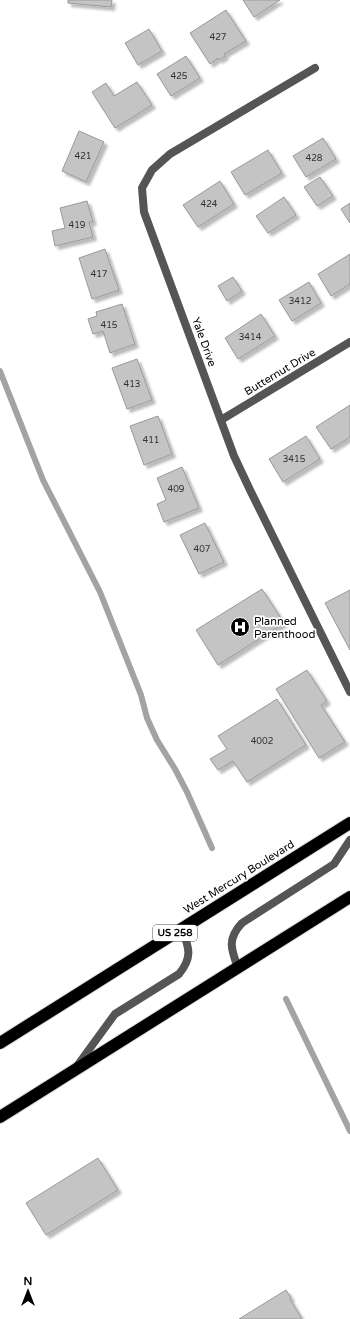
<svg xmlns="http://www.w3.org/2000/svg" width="350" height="1319" font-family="'Varela Round',sans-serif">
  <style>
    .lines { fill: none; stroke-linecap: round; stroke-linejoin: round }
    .stream { stroke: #a3a3a3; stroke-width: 6 }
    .building { fill: #c4c4c4; stroke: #999; filter: url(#shadow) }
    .highway-casing { stroke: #dbdbdb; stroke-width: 14 }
    .lane { stroke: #555; stroke-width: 8 }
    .street { stroke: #555; stroke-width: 8 }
    .highway { stroke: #000; stroke-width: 12 }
    .labels { text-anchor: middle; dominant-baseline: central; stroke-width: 3.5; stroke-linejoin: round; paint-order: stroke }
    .number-label { font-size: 9px; fill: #313131 }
    .shield { fill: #fff; stroke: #4c4c4c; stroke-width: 1 }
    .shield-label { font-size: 10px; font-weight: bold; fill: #000 }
    .street-label { font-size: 11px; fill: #000; stroke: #fff }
    .poi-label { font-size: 11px; fill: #000; stroke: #fff; text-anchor: start }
  </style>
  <defs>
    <filter id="shadow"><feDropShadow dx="3.5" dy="3.5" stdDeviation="1" flood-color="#0004"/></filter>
  </defs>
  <rect width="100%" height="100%" fill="#fff"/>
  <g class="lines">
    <g class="stream">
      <polyline points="0,371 43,480 100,592 141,695 147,718 157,740 175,769 187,792 212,848"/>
      <polyline points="286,999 350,1131"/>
    </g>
  </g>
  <g class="building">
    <polygon points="68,0 112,0 111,7 68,3"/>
    <polygon points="243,0 280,0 254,17"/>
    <polygon points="226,10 246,41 224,54 225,56 219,60 218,58 210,64 190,33"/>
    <polygon points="149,29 162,51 138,65 125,43"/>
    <polygon points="186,56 200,78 171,96 157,74"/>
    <polygon points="137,82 152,105 115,128 92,92 106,83 114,96"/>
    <polygon points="79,131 104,142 86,182 62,171"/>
    <polygon points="323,138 336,159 306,177 293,156"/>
    <polygon points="268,150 282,173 245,195 231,172"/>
    <polygon points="320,177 333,196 317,206 304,187"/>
    <polygon points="220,181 234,204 198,227 183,205"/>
    <polygon points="284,197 296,215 268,233 256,216"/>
    <polygon points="87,201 93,222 89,222 93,237 55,246 52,231 65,228 60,208"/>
    <polygon points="350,203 350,223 341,209"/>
    <polygon points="105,249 119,290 92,299 79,258"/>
    <polygon points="350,254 350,284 331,296 318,274"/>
    <polygon points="233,277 242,291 227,301 218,286"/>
    <polygon points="309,282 321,303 292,321 279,300"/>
    <polygon points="122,304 135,344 110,353 103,331 93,334 88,319 97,316 96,312"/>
    <polygon points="261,314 275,336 238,359 225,338"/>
    <polygon points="137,359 152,400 127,409 112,368"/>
    <polygon points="350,405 350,437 331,449 316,427"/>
    <polygon points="158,416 172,454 144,465 130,426"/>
    <polygon points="306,436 320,459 283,482 269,459"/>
    <polygon points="182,467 199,508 164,522 157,504 166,500 157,478"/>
    <polygon points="205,523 224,562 199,574 180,535"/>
    <polygon points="262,589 284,623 218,665 196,630"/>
    <polygon points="350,590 350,650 325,603"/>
    <polygon points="307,670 327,701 321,705 345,742 319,758 276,689"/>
    <polygon points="277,699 306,745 247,782 233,761 218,770 210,759 227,749 218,736"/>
    <polygon points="98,1158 118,1190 46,1235 26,1203"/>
    <polygon points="286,1290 291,1298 290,1299 302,1319 239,1319"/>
  </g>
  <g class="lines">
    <g class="highway-casing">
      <g id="highway">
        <polyline points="0,1043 350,823"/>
        <polyline points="0,1117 350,897"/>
      </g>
    </g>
    <g class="lane">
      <path d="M 238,968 C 231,949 227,939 242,923 L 334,864 L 350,840"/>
      <path d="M 77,1066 L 115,1014 L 179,974 C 193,957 189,948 182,928"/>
    </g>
    <g class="street">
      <polyline points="315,68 170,154 152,170 142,188 144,212 234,456 250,490 350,692"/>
      <polyline points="221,420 350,342"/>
    </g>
    <use href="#highway" class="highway"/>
  </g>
  <defs>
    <g id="hospital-disc" transform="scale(1)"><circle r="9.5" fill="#000" stroke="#fff"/><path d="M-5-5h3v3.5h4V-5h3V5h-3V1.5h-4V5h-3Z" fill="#fff"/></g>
  </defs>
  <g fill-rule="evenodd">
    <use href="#hospital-disc" x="240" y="627"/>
  </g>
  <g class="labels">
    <g class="number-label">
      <text x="218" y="37">427</text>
      <text x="179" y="76">425</text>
      <text x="83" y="156">421</text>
      <text x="314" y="158">428</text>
      <text x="209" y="204">424</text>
      <text x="77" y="225">419</text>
      <text x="99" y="274">417</text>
      <text x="300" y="301">3412</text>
      <text x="109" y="325">415</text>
      <text x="250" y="337">3414</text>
      <text x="132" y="384">413</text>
      <text x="151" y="440">411</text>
      <text x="294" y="459">3415</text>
      <text x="176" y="489">409</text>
      <text x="202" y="549">407</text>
      <text x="262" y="741">4002</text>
    </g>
    <rect class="shield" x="153" y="925" width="44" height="16" rx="3"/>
    <g class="shield-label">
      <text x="175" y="933">US 258</text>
    </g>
    <g class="street-label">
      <text transform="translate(204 342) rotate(70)">Yale Drive</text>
      <text transform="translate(280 372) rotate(-31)">Butternut Drive</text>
      <text transform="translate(239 877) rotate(-32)">West Mercury Boulevard</text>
    </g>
    <g class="poi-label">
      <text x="254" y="621">Planned<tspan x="254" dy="13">Parenthood</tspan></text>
    </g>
  </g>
  <g transform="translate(28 1291)" stroke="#ffffff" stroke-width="3" paint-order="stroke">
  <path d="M0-3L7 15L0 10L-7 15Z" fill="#000000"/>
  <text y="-6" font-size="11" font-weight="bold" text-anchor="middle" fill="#000000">N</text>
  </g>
</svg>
